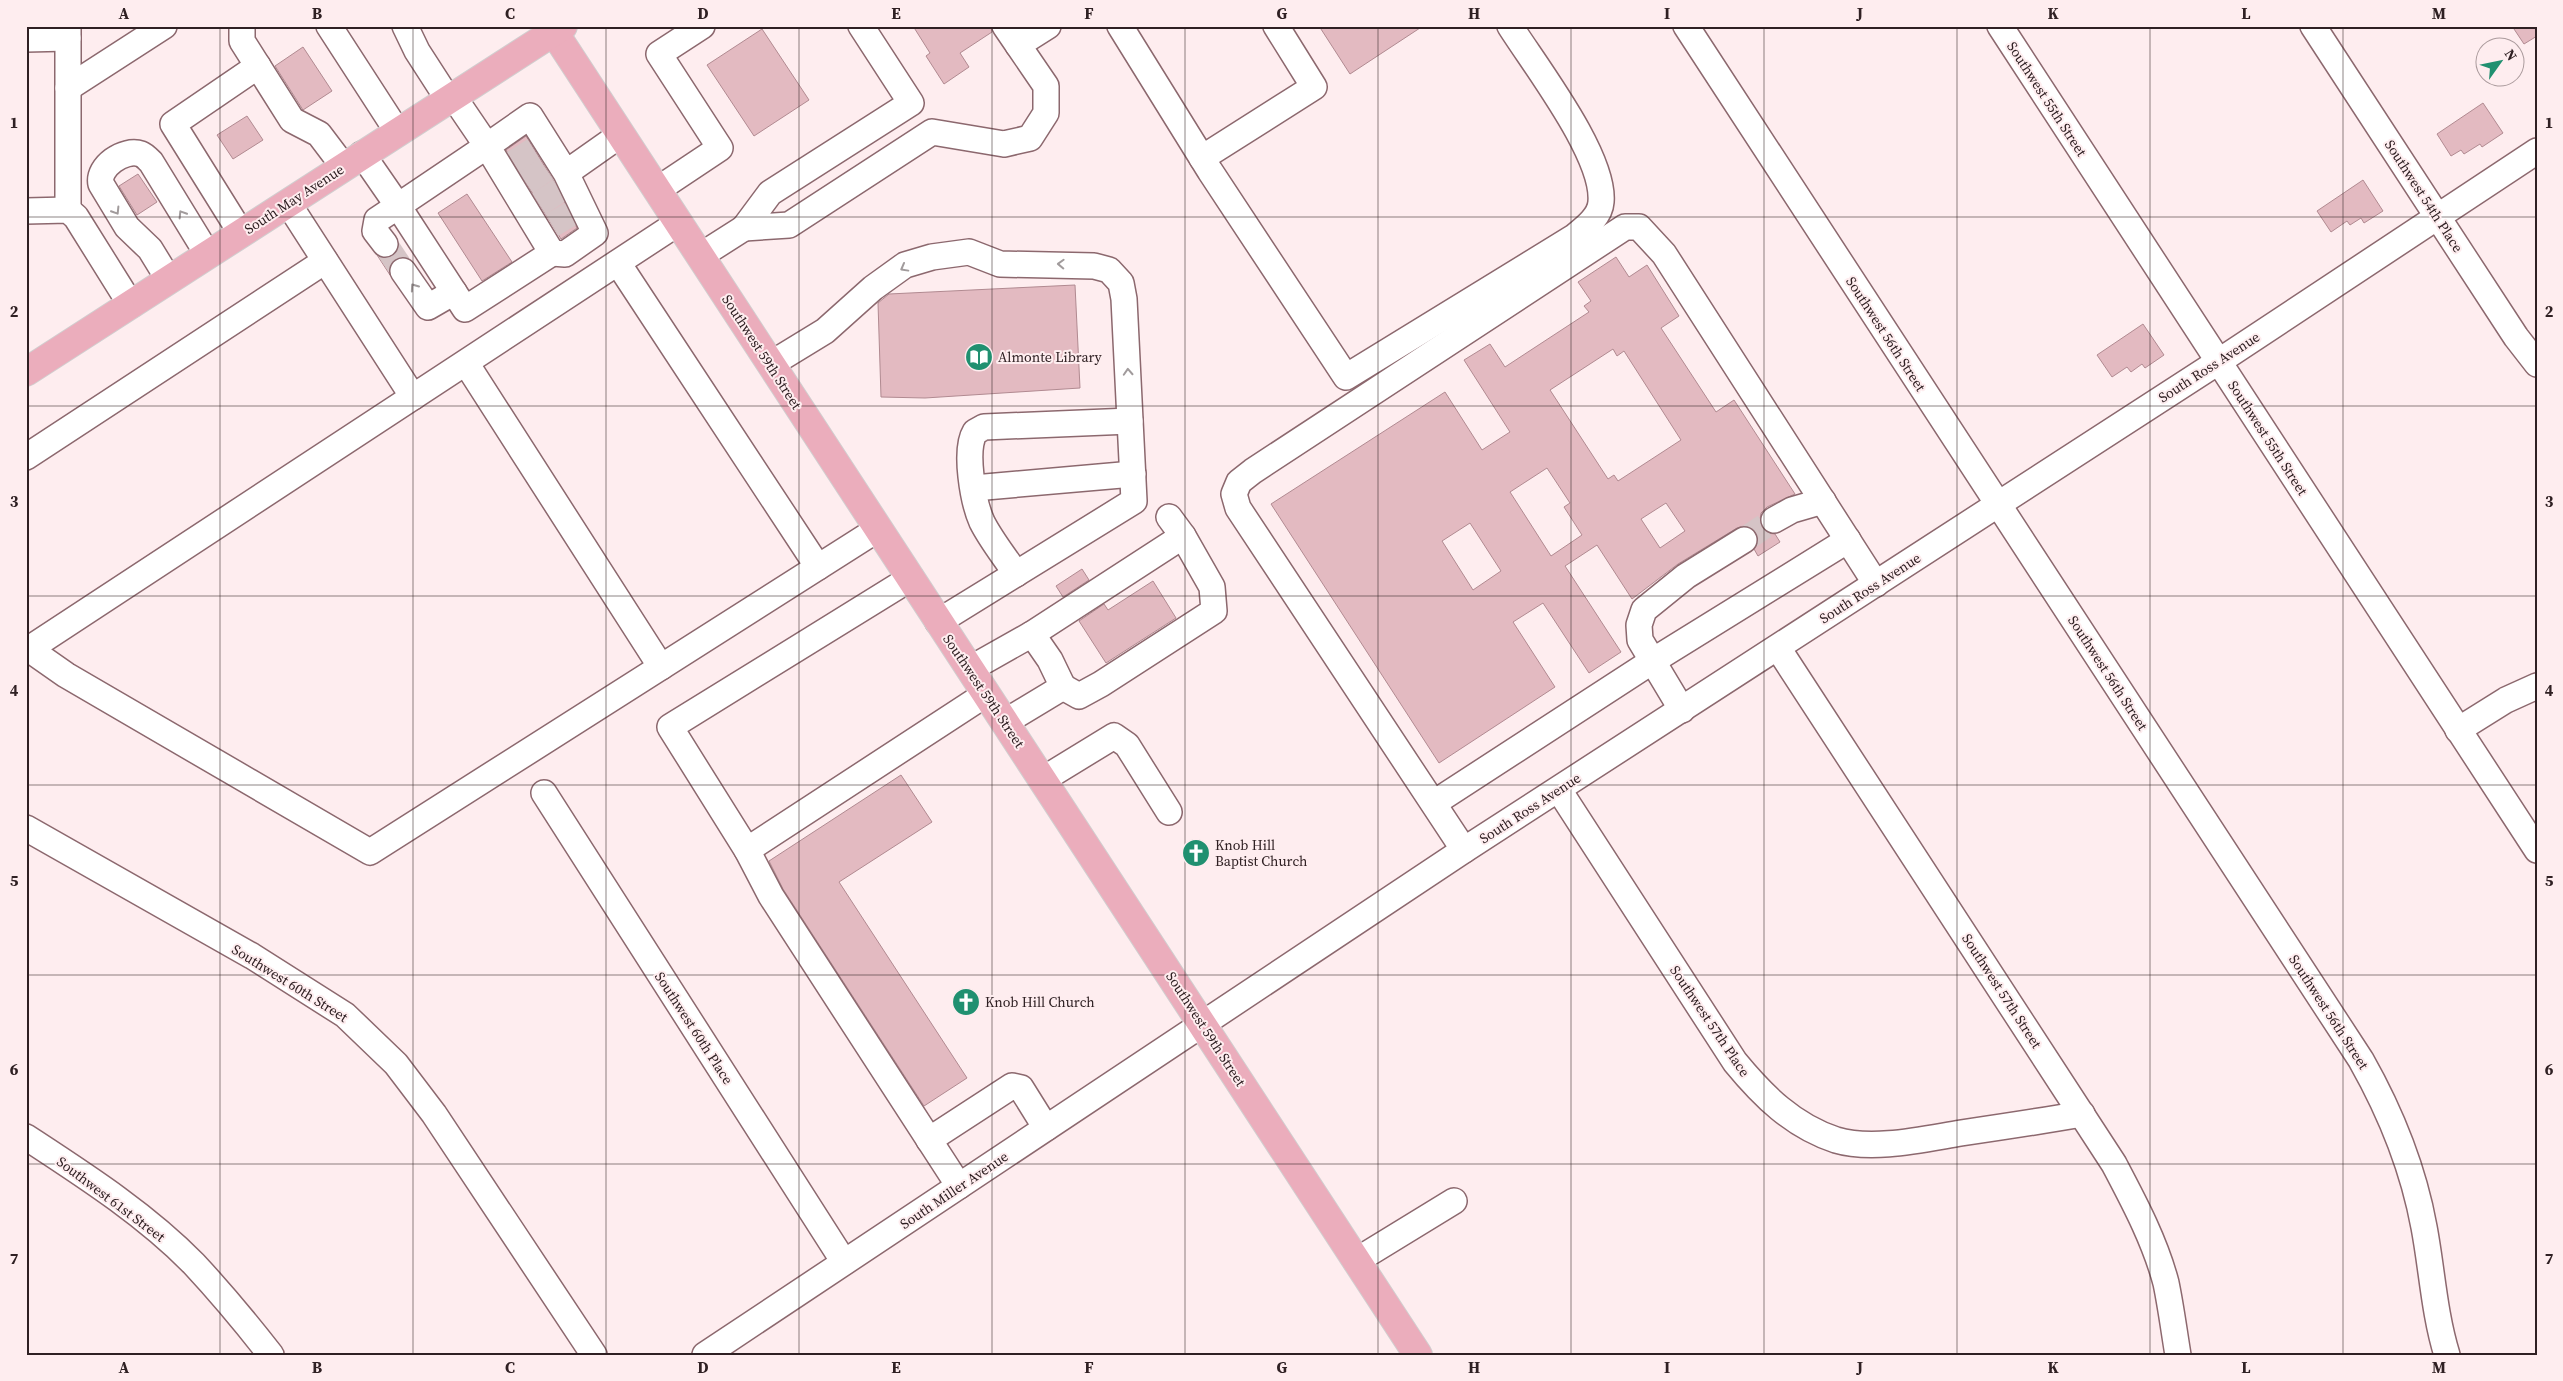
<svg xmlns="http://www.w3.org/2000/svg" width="2563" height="1381" font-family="'Source Serif 4',serif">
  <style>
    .building { fill: #e3bac1; stroke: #b18a91; fill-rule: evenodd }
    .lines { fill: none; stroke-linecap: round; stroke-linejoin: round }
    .minor-tunnel { stroke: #d5c4c6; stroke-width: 25; stroke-dasharray: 25 12; stroke-linecap: butt }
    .minor-casing { stroke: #8c686e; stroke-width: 28 }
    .major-casing { stroke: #d1cecf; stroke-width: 30 }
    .minor { stroke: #fff; stroke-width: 25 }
    .major { stroke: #ebadbc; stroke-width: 28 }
    .oneway { stroke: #a19b9c }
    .grid { fill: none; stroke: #2f2023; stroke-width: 1; stroke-opacity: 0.55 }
    .labels { text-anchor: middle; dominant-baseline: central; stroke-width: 4; stroke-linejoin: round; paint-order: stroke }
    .street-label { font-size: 14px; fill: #2f2023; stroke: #feedef }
    .poi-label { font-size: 14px; fill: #2f2023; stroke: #feedef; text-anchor: start }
    .neatline { fill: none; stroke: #2f2023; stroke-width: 2 }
    .grid-label { font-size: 16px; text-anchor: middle; font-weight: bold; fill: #2f2023 }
  </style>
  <rect width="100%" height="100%" fill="#feedef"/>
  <g class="building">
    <polygon points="913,26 991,26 992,32 960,53 969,67 944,84 926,56 930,53"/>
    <polygon points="1319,26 1423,26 1350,74"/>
    <polygon points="2512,26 2537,26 2537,36 2524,44"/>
    <polygon points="762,29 809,100 754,136 707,65"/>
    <polygon points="303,47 332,91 303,110 275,66"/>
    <polygon points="2483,103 2503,133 2482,147 2480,144 2464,154 2461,150 2451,156 2437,134"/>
    <polygon points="247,116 263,140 233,159 217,135"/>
    <polygon points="526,136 553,180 577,228 561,239 506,150"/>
    <polygon points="138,174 157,202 137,215 119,186"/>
    <polygon points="2363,180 2383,211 2364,223 2361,218 2350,225 2347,221 2331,232 2317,211"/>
    <polygon points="467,194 512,262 482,281 438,213"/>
    <polygon points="399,248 405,257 395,259 390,264 390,275 377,255 387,258 394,255"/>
    <path d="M 1616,257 L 1629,277 L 1647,265 L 1679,316 L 1661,328 L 1716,412 L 1734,400 L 1795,494 L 1767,507 L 1761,513 L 1760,520 L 1762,527 L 1767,533 L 1775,534 L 1780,542 L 1758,556 L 1754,549 L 1758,540 L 1756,532 L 1744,526 L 1737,528 L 1678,564 L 1632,599 L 1597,545 L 1565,566 L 1621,652 L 1589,673 L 1543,603 L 1513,622 L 1555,687 L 1439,763 L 1271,504 L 1445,392 L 1482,450 L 1510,432 L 1464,360 L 1490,344 L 1505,367 L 1589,312 L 1584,306 L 1591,301 L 1578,282 ZM 1613,349 L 1617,356 L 1624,351 L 1681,440 L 1618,481 L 1614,475 L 1608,479 L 1550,390 ZM 1547,468 L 1570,503 L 1564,507 L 1582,535 L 1551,556 L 1510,492 ZM 1666,503 L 1685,531 L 1660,548 L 1641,519 ZM 1470,523 L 1501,571 L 1473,590 L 1442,541 Z"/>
    <polygon points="1075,285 1080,388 925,398 881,397 878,303 889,294"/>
    <polygon points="2143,324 2164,355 2145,368 2142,364 2131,372 2127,367 2112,377 2097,355"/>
    <polygon points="1082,569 1089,580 1063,597 1056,586"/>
    <polygon points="1153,581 1176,618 1106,663 1079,621 1104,604 1108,610"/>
    <polygon points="901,775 932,822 839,882 967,1078 924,1106 783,889 769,861"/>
  </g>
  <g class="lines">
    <g class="minor-tunnel">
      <polyline points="513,163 534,150"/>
      <polyline points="526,183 546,169"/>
      <polyline points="539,204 560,190"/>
      <polyline points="552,225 574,212"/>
      <polyline points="385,244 403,271"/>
      <polyline points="1744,540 1774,520"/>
    </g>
    <g class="minor-casing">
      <g id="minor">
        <polyline points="68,26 68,210"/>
        <polyline points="242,26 242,41 292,120 319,134 344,167"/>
        <polyline points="329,26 397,131"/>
        <polyline points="405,26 417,51 448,99"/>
        <polyline points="861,26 911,103 770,193 744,228 789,225 932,132 1004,144 1030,138 1046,113 1046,86 1018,45 1048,26"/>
        <polyline points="1005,26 1018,45"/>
        <path d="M 1120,26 L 1210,171 L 1346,377 L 1574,237 C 1585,228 1600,217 1601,202 C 1605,156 1536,67 1510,26"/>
        <path d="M 1686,26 L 2361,1060 C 2391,1113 2413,1167 2424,1227 C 2432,1269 2434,1313 2447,1355"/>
        <polyline points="2000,26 2537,850"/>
        <polyline points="2313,26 2516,337 2537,364"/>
        <polyline points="26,39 68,38"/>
        <polyline points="68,88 164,26"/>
        <polyline points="362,154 398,206 487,146 453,96"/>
        <polyline points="1202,158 1314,87 1276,26"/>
        <polyline points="566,173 595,233 565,254 552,253 487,146 530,116 566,173 620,135"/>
        <polyline points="657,190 720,148 659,54 702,26"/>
        <polyline points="288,203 413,397"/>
        <polyline points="26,211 68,210 76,217 131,305"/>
        <polyline points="241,233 173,124 258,66"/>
        <polyline points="385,244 375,231 377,220 398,206 465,309 552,253"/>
        <polyline points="700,256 744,228"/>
        <polyline points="618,263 818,567"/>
        <polyline points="403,271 428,307 454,292"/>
        <path d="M 169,280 L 150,249 L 127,227 L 101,184 C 97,167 124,148 141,154 C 144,155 148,159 151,162 L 208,255"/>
        <polyline points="466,363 661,667"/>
        <polyline points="771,364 825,331 873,288 905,265 932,257 969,252 1000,264 1094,266 1109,270 1121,283 1124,299 1134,501 938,622"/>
        <polyline points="26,457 325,261"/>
        <polyline points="974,488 1133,474"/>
        <polyline points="1774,520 1792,510 1823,501"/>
        <path d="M 1016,574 C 1005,557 991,540 982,522 C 973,502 964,450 975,432 L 984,427 L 1130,421"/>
        <polyline points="911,578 670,727 747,850 986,694"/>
        <polyline points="1032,634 1050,660 1063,687"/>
        <polyline points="26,647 66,675 370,852 878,529"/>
        <path d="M 1778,648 L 2114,1164 C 2134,1202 2155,1241 2166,1283 C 2171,1307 2174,1331 2178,1355"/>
        <polyline points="29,649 678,223"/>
        <polyline points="970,669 1032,634 1183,536 1169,517"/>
        <polyline points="1682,710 1640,640 1639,625 1644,610 1686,576 1744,540"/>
        <polyline points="1005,722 1063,687 1079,696 1101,684 1214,611 1212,587 1183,536"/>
        <polyline points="2458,730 2506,700 2537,686"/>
        <polyline points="1042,780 1114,736 1127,745 1169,812"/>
        <path d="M 1559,790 L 1735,1062 C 1763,1096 1793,1126 1836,1140 C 1873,1151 1924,1139 1961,1133 C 2002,1127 2042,1121 2082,1114"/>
        <polyline points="544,793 844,1262"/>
        <polyline points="1434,803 1651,662 1848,540"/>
        <polyline points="26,828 252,956 345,1015 396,1064 434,1114 594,1355"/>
        <polyline points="747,850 771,896 959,1186"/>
        <polyline points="1464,850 1238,508 1234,494 1239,482 1253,471 1625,227 1639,227 1664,254 1876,584"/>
        <path d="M 26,1137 C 84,1175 145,1214 194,1264 C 221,1293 246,1323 271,1355"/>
        <polyline points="929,1140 1012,1086 1021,1088 1046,1128"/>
        <polyline points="1356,1261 1454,1201"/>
        <polyline points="705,1355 1464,850 2218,362 2537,151"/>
      </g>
    </g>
    <g class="major-casing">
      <g id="major">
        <polyline points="550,26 1418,1355"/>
        <polyline points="26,372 563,26"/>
      </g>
    </g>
    <use href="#minor" class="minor"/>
    <use href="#major" class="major"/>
  </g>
  <defs><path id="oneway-chevron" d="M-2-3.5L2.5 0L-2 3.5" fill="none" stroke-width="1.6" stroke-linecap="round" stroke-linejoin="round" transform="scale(1.25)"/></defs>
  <g class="oneway">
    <use href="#oneway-chevron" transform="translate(116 211) rotate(58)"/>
    <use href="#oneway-chevron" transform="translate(182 214) rotate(-122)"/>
    <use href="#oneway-chevron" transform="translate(1061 264) rotate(-178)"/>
    <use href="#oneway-chevron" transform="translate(904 268) rotate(151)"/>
    <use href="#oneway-chevron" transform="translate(414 287) rotate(-125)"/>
    <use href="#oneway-chevron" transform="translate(1128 372) rotate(-93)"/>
  </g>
  <path class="grid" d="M 220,26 L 220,1355M 413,26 L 413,1355M 606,26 L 606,1355M 799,26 L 799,1355M 992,26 L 992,1355M 1185,26 L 1185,1355M 1378,26 L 1378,1355M 1571,26 L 1571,1355M 1764,26 L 1764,1355M 1957,26 L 1957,1355M 2150,26 L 2150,1355M 2343,26 L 2343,1355M 26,217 L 2537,217M 26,406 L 2537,406M 26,596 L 2537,596M 26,785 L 2537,785M 26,975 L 2537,975M 26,1164 L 2537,1164"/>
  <defs>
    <g id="library-disc" transform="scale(1.4375)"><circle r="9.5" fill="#209070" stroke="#feedef"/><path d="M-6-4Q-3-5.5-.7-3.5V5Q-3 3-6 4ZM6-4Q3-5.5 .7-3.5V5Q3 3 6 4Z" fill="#fff"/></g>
    <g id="church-disc" transform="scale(1.4375)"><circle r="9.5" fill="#209070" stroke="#feedef"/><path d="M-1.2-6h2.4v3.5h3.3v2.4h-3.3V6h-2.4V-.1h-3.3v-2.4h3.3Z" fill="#fff"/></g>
  </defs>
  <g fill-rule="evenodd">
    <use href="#library-disc" x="979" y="357"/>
    <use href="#church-disc" x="1196" y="853"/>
    <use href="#church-disc" x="966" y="1002"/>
  </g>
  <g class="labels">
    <g class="street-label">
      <text transform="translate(2047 99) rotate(57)">Southwest 55th Street</text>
      <text transform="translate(2424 196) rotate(57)">Southwest 54th Place</text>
      <text transform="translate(294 199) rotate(-33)">South May Avenue</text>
      <text transform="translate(1886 334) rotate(57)">Southwest 56th Street</text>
      <text transform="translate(762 352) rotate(57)">Southwest 59th Street</text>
      <text transform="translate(2209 367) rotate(-33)">South Ross Avenue</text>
      <text transform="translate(2268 438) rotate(57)">Southwest 55th Street</text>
      <text transform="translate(1870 588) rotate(-33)">South Ross Avenue</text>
      <text transform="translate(2108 673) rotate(57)">Southwest 56th Street</text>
      <text transform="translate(984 691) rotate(56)">Southwest 59th Street</text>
      <text transform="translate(1530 808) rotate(-33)">South Ross Avenue</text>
      <text transform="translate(290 983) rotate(32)">Southwest 60th Street</text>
      <text transform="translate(2002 991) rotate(57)">Southwest 57th Street</text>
      <text transform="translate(2329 1012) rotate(57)">Southwest 56th Street</text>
      <text transform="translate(1710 1021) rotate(56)">Southwest 57th Place</text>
      <text transform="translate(694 1028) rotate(57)">Southwest 60th Place</text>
      <text transform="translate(1206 1029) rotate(57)">Southwest 59th Street</text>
      <text transform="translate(954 1190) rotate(-34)">South Miller Avenue</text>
      <text transform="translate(111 1199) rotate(37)">Southwest 61st Street</text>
    </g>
    <g class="poi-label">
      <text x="998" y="357">Almonte Library</text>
      <text x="1215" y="845">Knob Hill<tspan x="1215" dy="16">Baptist Church</tspan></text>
      <text x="985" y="1002">Knob Hill Church</text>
    </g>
  </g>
  <rect width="2563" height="1381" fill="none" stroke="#feedef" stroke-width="55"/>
  <g transform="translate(2500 62) rotate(57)"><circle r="24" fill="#feedef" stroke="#ab9b9d"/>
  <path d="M0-4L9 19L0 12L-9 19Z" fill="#209070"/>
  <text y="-8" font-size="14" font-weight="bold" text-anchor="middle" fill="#2f2023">N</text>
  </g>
  <rect x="28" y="28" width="2508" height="1326" class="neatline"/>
  <g class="grid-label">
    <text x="124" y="19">A</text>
    <text x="317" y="19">B</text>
    <text x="510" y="19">C</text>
    <text x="703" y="19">D</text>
    <text x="896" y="19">E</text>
    <text x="1089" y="19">F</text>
    <text x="1282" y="19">G</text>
    <text x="1474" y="19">H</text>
    <text x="1667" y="19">I</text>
    <text x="1860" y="19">J</text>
    <text x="2053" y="19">K</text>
    <text x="2246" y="19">L</text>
    <text x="2439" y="19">M</text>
    <text x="14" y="128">1</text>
    <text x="2549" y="128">1</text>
    <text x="14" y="317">2</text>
    <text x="2549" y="317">2</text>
    <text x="14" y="507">3</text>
    <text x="2549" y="507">3</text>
    <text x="14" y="696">4</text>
    <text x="2549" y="696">4</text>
    <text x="14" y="886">5</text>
    <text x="2549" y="886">5</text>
    <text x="14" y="1075">6</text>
    <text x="2549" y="1075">6</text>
    <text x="14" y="1264">7</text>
    <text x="2549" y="1264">7</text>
    <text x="124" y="1373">A</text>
    <text x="317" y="1373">B</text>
    <text x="510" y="1373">C</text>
    <text x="703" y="1373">D</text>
    <text x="896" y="1373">E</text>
    <text x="1089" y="1373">F</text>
    <text x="1282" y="1373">G</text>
    <text x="1474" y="1373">H</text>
    <text x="1667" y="1373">I</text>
    <text x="1860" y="1373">J</text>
    <text x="2053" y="1373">K</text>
    <text x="2246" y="1373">L</text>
    <text x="2439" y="1373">M</text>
  </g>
</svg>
